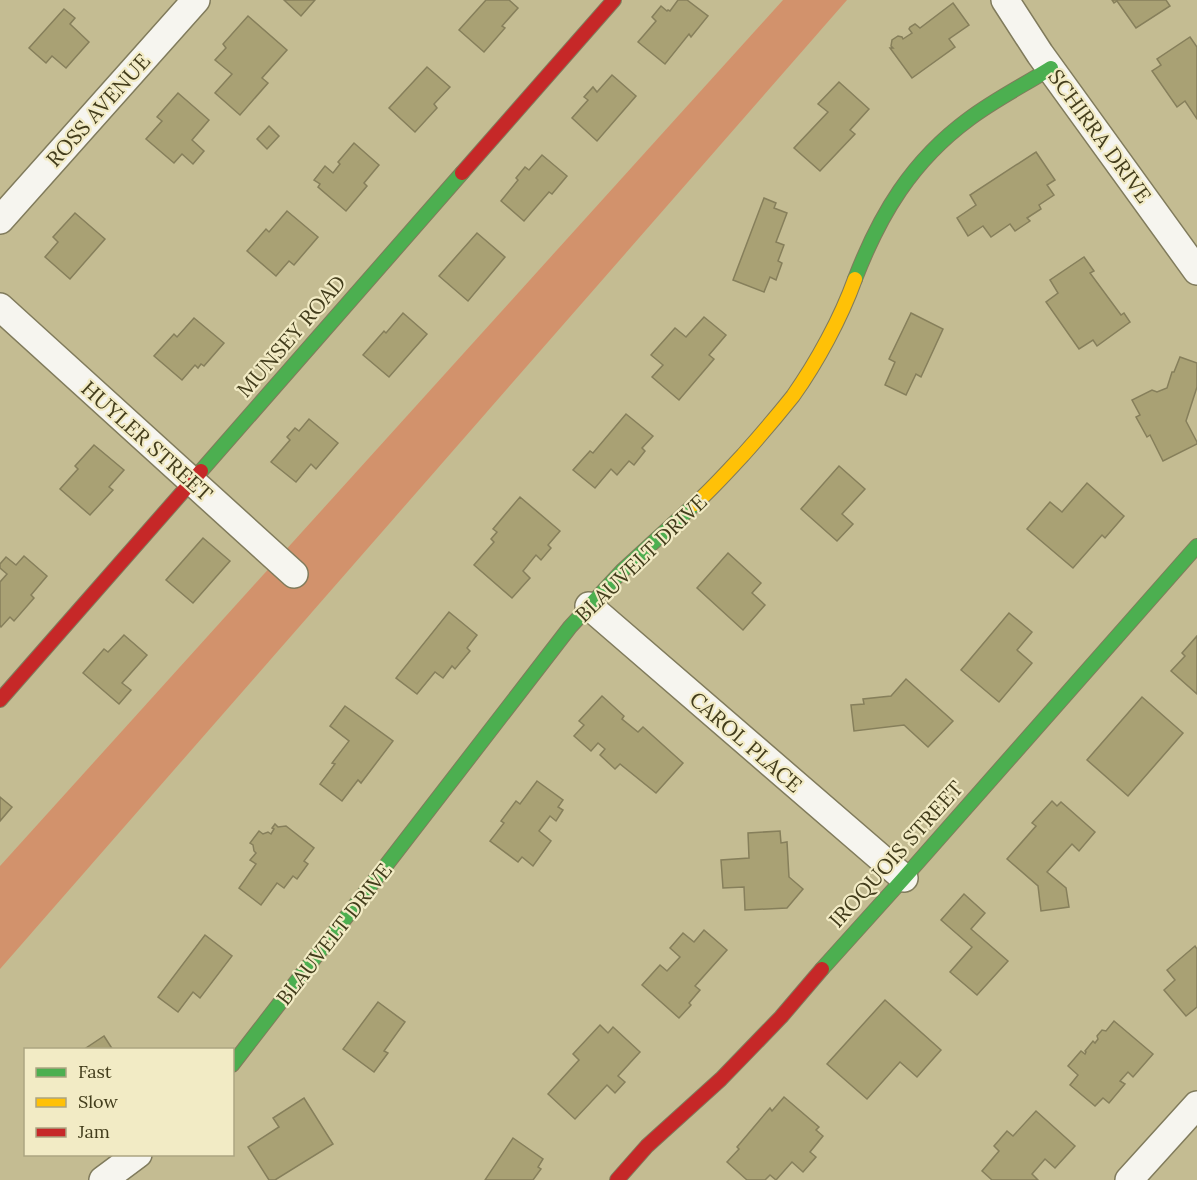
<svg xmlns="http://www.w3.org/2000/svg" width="1197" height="1180" font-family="Lora,serif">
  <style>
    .forest { fill: #d2926c }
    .building { fill: #a9a174; stroke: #867f5b; stroke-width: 1.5 }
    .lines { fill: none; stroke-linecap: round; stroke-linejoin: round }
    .street-casing { stroke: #807b5c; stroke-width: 30 }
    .fast-casing { stroke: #807b5c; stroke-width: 16 }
    .slow-casing { stroke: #807b5c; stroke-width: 16 }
    .jam-casing { stroke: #807b5c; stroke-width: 16 }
    .street { stroke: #f6f5ef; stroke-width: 27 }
    .fast { stroke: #4caf50; stroke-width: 14 }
    .slow { stroke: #ffc107; stroke-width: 14 }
    .jam { stroke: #c62828; stroke-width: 14 }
    .labels { text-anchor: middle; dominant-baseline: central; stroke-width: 4.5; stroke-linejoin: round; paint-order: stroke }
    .street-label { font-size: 21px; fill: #423c1b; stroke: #f2ebc5 }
  </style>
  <rect width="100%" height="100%" fill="#c4bc92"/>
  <polygon class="forest" points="783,0 847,0 0,969 0,866"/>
  <g class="building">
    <polygon points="284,0 315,0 301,16"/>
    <polygon points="486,0 509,0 518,8 502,26 505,28 484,52 459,30"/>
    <polygon points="678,0 687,0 708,16 691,37 689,34 665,64 638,42 656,21 652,17 661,6 667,11 668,10 670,11"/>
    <polygon points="1112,0 1166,0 1170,6 1136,28 1117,1 1114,3"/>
    <polygon points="953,3 969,25 949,39 955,47 912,78 890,48 893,48 891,46 892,40 898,36 902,37 903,39 912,33 909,29 910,27 915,24 920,28"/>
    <polygon points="64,9 75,18 70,24 89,42 66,68 52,56 46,63 29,48"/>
    <polygon points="248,16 287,50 262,78 268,83 240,115 215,93 232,74 215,60 226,48 223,44"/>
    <polygon points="1190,37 1197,47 1197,119 1185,101 1177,107 1152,71 1161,65 1157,59"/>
    <polygon points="427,67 450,87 434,104 437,108 415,132 389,108"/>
    <polygon points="612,75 636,96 597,141 572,118 588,100 584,97 593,87 597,92"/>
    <polygon points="839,82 869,109 850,130 855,134 820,171 794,148 828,112 818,104"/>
    <polygon points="178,93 209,120 192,140 204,151 193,164 182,154 174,163 146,139 162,121 157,117"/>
    <polygon points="269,126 279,136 267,149 257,139"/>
    <polygon points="354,143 379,165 364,183 367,186 346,211 318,187 320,184 314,180 325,166 333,173 340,164 338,162"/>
    <polygon points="1036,152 1055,180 1047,185 1054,195 1039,205 1041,209 1027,218 1030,221 1015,231 1010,224 991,237 983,226 968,236 957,218 976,205 970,195"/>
    <polygon points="542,155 567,176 552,194 549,192 524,221 501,201 518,180 516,178 525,167 529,170"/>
    <polygon points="764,198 776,203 774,208 787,213 776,242 784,245 778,261 782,263 776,280 770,277 764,292 733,280"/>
    <polygon points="287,211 318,237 294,265 289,261 276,276 247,251 266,229 269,232"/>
    <polygon points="75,213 105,239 70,279 45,257 58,242 53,237"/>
    <polygon points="477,233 505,257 468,301 439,276"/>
    <polygon points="1084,257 1094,271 1090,273 1121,315 1124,313 1130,322 1097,346 1093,340 1079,349 1046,302 1058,293 1050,280"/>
    <polygon points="403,313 427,334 389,377 363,355 384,331 386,333"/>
    <polygon points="911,313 943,329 921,377 916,374 906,395 885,385 895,362 889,359"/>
    <polygon points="704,317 726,335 709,355 714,359 679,400 652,377 663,365 651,355 675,328 686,337"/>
    <polygon points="194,318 224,343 204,366 201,364 198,368 195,365 182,380 154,356 174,334 177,337"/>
    <polygon points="1180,357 1197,363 1197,387 1186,421 1197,442 1197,444 1163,461 1150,435 1147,437 1136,417 1140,415 1132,400 1152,390 1157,392 1167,388 1172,372 1174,372"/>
    <polygon points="626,414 653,436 642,448 645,451 634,465 629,461 617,475 611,469 595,488 573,470 590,451 593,453"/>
    <polygon points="309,419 338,443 316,469 311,464 296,482 271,462 290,440 287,437 295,428 299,431"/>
    <polygon points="94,445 124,470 109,487 113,490 90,515 60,489 78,469 75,466"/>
    <polygon points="839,466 865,489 842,514 853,524 837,541 801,509"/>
    <polygon points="1087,483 1124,516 1105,538 1102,535 1073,568 1027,529 1050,502 1062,512"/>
    <polygon points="520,497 560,531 548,545 551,548 541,560 536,555 523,571 530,578 512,598 474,565 494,542 491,539 497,532 493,529"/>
    <polygon points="203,538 230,561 193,603 166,580"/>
    <polygon points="728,553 761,583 752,593 765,605 743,630 697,588"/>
    <polygon points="24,556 47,576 31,595 34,598 14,621 10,617 1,627 0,625 0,582 7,574 0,568 0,564 6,557 16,565"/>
    <polygon points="449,612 477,635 467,648 470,651 455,669 452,666 443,678 435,672 417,694 396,678"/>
    <polygon points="1009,613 1032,632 1017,650 1032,663 999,702 961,670"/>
    <polygon points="124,635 147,655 122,683 131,690 119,704 83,673 104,649 108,652"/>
    <polygon points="1197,636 1197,694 1171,671 1185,656 1182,653"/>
    <polygon points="906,679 953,721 928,747 904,725 854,731 851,705 864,704 863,699 891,696"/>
    <polygon points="602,696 624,716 622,719 638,732 643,727 683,763 656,793 620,764 615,769 600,755 605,749 598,743 591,751 574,736 584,725 579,721"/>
    <polygon points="1142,697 1183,733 1128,796 1087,760"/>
    <polygon points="345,706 393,741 361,783 358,780 342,801 320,784 335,764 332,763 349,741 330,726"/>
    <polygon points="537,781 563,800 558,807 563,810 556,821 550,816 539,831 551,841 533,866 522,857 518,862 490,841 504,823 501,821 516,801 520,804"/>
    <polygon points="0,797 12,807 0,821"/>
    <polygon points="1052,801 1057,806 1061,802 1095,832 1079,851 1072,844 1047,872 1066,888 1069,907 1041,911 1038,886 1007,859 1036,826 1032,823"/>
    <polygon points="275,824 278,827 286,826 314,848 304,861 308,864 297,879 293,876 284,888 277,883 261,905 239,888 256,864 250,860 256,853 254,851 253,845 250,843 259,831 263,834 268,832 271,834 274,829 272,828"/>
    <polygon points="780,831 781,843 787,842 789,877 803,889 787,908 745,910 744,887 723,888 721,860 749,858 748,833"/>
    <polygon points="964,894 985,913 971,929 1008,961 977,995 950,972 972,947 941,920"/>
    <polygon points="704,930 727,950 695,986 700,990 689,1003 691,1005 679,1018 642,985 660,965 667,971 680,957 670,948 683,933 694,942"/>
    <polygon points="205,935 232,956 200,998 193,992 178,1012 158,997"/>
    <polygon points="1195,946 1197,949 1197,1007 1186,1016 1164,990 1175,980 1167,970"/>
    <polygon points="885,1000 941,1050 917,1077 900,1062 867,1099 827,1064"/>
    <polygon points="378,1002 405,1022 384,1051 388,1053 374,1072 343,1049"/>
    <polygon points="1114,1021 1153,1054 1133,1077 1128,1072 1120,1081 1125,1084 1109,1103 1103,1098 1095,1106 1070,1085 1078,1075 1068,1066 1081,1051 1085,1054 1086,1052 1085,1051 1093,1041 1095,1043 1098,1039 1097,1036 1102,1030 1106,1031"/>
    <polygon points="600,1025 608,1033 613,1027 640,1052 618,1076 625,1082 615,1093 607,1085 575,1119 548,1094 579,1060 573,1054"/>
    <polygon points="104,1036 113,1050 83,1050"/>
    <polygon points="784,1097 819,1127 816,1130 823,1136 810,1152 816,1157 803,1172 792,1162 776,1180 770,1175 765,1180 747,1180 727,1162 739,1149 737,1147 770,1108 772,1111"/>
    <polygon points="304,1098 333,1144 275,1180 269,1180 248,1147 279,1127 273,1118"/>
    <polygon points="1036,1111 1075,1146 1055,1168 1045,1159 1032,1174 1038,1180 992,1180 982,1171 999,1151 994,1146 1007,1131 1013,1136"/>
    <polygon points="513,1138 543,1159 538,1167 541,1169 533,1180 485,1180"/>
  </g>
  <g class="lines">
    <g class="street-casing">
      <g id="street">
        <polyline points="1005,0 1040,54 1197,271"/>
        <polyline points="0,220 196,0"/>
        <polyline points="0,307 294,574"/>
        <polyline points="589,606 904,878"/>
        <polyline points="103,1180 138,1154"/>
        <polyline points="1129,1180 1197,1105"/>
      </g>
    </g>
    <g class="fast-casing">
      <g id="fast">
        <path d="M 855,279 C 880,214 912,161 969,119 C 994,100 1024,85 1051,68"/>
        <polyline points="201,471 462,173"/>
        <polyline points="822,969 904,878 1197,546"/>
        <polyline points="232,1065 570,627 622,571 695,504"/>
      </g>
    </g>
    <g class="slow-casing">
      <path id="slow" d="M 695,504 C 712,489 727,472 743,455 C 760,436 777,416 793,396 C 817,362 841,318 855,279"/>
    </g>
    <g class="jam-casing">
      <g id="jam">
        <polyline points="462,173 614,0"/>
        <polyline points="0,700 201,471"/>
        <polyline points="617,1180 647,1146 721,1079 781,1017 822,969"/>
      </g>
    </g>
    <use href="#street" class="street"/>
    <use href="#fast" class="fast"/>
    <use href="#slow" class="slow"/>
    <use href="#jam" class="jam"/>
  </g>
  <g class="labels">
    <g class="street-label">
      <text transform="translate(98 110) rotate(-48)">ROSS AVENUE</text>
      <text transform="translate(1100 136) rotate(54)">SCHIRRA DRIVE</text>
      <text transform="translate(291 336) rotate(-49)">MUNSEY ROAD</text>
      <text transform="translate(147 441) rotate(42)">HUYLER STREET</text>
      <text transform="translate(641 558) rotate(-44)">BLAUVELT DRIVE</text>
      <text transform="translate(746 742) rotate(41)">CAROL PLACE</text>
      <text transform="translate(896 854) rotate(-48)">IROQUOIS STREET</text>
      <text transform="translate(334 934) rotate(-52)">BLAUVELT DRIVE</text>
    </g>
  </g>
  <rect x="24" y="1048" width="210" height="108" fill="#f2ebc5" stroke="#aca581" stroke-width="1.5"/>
  <rect x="36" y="1068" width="30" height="9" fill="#4caf50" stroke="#aca581" stroke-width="1.5"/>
  <text x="78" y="1078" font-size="18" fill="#423c1b">Fast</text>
  <rect x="36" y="1098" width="30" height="9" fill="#ffc107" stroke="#aca581" stroke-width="1.5"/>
  <text x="78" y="1108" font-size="18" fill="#423c1b">Slow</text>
  <rect x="36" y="1128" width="30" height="9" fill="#c62828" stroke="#aca581" stroke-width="1.5"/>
  <text x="78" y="1138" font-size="18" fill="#423c1b">Jam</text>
</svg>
